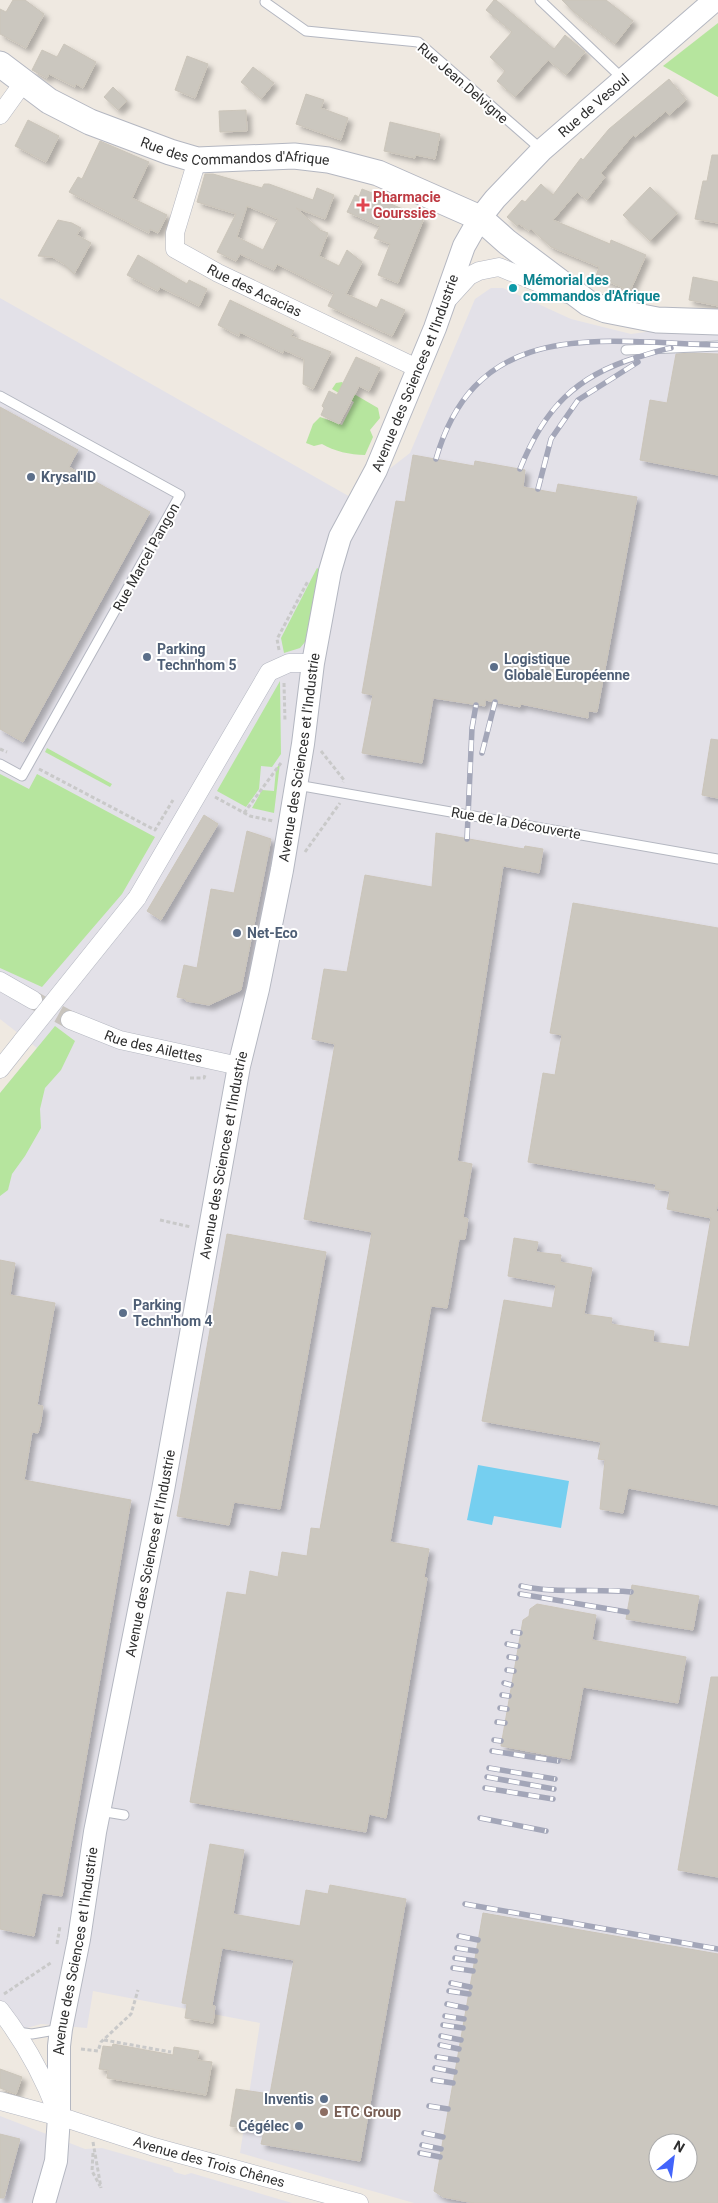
<svg xmlns="http://www.w3.org/2000/svg" width="718" height="2203" font-family="Roboto,sans-serif">
  <style>
    .industrial { fill: #e3e1e8; fill-rule: evenodd }
    .green { fill: #b6e59e }
    .water { fill: #75cff0 }
    .building { fill: #cbc7bf; stroke: #cbc5ba; fill-rule: evenodd; filter: url(#shadow) }
    .lines { fill: none; stroke-linecap: round; stroke-linejoin: round }
    .minor-tunnel { stroke: #c8c4bd; stroke-width: 18; stroke-dasharray: 18 9; stroke-linecap: butt }
    .service-casing { stroke: #b4b7c1; stroke-width: 11 }
    .minor-casing { stroke: #b4b7c1; stroke-width: 19 }
    .tertiary-casing { stroke: #b4b7c1; stroke-width: 24 }
    .secondary-casing { stroke: #b4b7c1; stroke-width: 27 }
    .path { stroke: #c9c9c9; stroke-width: 3; stroke-dasharray: 4 2.5; stroke-linecap: butt }
    .service { stroke: #fff; stroke-width: 9 }
    .minor { stroke: #fff; stroke-width: 18 }
    .tertiary { stroke: #fff; stroke-width: 22 }
    .secondary { stroke: #fff; stroke-width: 25 }
    .rail-casing { stroke: #a3a6b8; stroke-width: 5.5 }
    .rail { stroke: #fff; stroke-width: 4; stroke-dasharray: 11; stroke-linecap: butt }
    .minor-bridge-casing { stroke: #b4b7c1; stroke-width: 19; stroke-linecap: butt }
    .minor-bridge { stroke: #fff; stroke-width: 18 }
    .health-dot { fill: #e0444e; stroke: #fff; stroke-width: 2 }
    .culture-dot { fill: #0f9aa8; stroke: #fff; stroke-width: 2 }
    .service-dot { fill: #5c6f8a; stroke: #fff; stroke-width: 2 }
    .education-dot { fill: #8d6e63; stroke: #fff; stroke-width: 2 }
    .labels { text-anchor: middle; dominant-baseline: central; stroke-width: 4; stroke-linejoin: round; paint-order: stroke }
    .street-label { font-size: 14px; fill: #2e2e2e; stroke: #fff }
    .health-label { font-size: 14px; font-weight: bold; fill: #be3a42; stroke: #fff; text-anchor: start }
    .culture-label { font-size: 14px; font-weight: bold; fill: #0d838f; stroke: #fff; text-anchor: start }
    .service-label { font-size: 14px; font-weight: bold; fill: #4e5e75; stroke: #fff; text-anchor: start }
    .education-label { font-size: 14px; font-weight: bold; fill: #785e54; stroke: #fff; text-anchor: start }
  </style>
  <defs>
    <filter id="shadow"><feDropShadow dx="4.5" dy="4.5" stdDeviation="2.5" flood-color="#0004"/></filter>
  </defs>
  <rect width="100%" height="100%" fill="#efe9e1"/>
  <g class="industrial">
    <path d="M 491,288 L 503,288 L 571,319 L 631,334 L 675,328 L 718,330 L 718,2203 L 414,2203 L 240,2153 L 260,2023 L 93,1991 L 87,2028 L 41,2024 L 23,2029 L 0,2000 L 0,1093 L 37,1048 L 0,1019 L 0,298 L 352,498 L 410,453 L 475,299 ZM 658,2143 L 688,2143 L 688,2173 L 658,2173 Z"/>
    <polygon points="0,2116 85,2149 102,2148 172,2168 174,2172 185,2175 191,2173 292,2203 0,2203"/>
  </g>
  <g class="green">
    <polygon points="718,23 718,97 663,66"/>
    <path d="M 342,382 L 354,394 L 378,408 L 380,418 L 370,430 L 373,437 L 365,455 C 350,455 334,451 322,444 L 314,446 L 306,443 L 313,424 L 320,417 L 342,425 L 354,402 L 332,389 L 336,383 Z"/>
    <polygon points="317,568 320,570 305,642 300,648 284,653 281,638"/>
    <polygon points="280,681 281,754 272,767 261,766 259,789 246,807 217,791"/>
    <polygon points="47,748 112,784 110,787 45,752"/>
    <polygon points="280,763 274,813 252,808 262,790 274,791 276,769"/>
    <polygon points="0,774 29,789 37,774 155,837 122,894 42,987 0,968"/>
    <polygon points="55,1026 75,1041 61,1070 45,1088 40,1109 41,1128 25,1156 12,1174 8,1190 0,1196 0,1093"/>
  </g>
  <polygon class="water" points="478,1465 569,1481 561,1528 494,1516 492,1525 467,1520"/>
  <g class="building">
    <polygon points="13,0 25,0 44,14 26,48 0,34 0,9 6,12"/>
    <polygon points="494,0 496,0 554,49 565,35 585,52 566,75 548,60 515,97 497,81 505,71 490,57 512,32 486,10"/>
    <polygon points="562,0 606,0 633,21 615,44 574,12"/>
    <polygon points="64,44 96,62 83,88 76,84 75,87 49,74 47,78 32,70 42,50 57,57"/>
    <polygon points="187,56 208,64 195,98 175,90"/>
    <polygon points="253,67 274,83 261,99 241,82"/>
    <polygon points="669,79 686,100 669,115 666,111 635,137 633,135 601,173 605,177 587,200 577,192 553,220 610,244 611,240 646,255 630,291 596,276 599,267 551,247 531,229 529,231 519,224 517,226 507,217 522,200 525,202 541,184 553,195 581,158 583,160 609,129"/>
    <polygon points="113,87 127,101 118,110 104,97"/>
    <polygon points="306,94 324,100 321,108 348,118 341,140 296,124"/>
    <polygon points="246,110 247,131 220,132 219,111"/>
    <polygon points="28,120 59,136 46,162 15,146"/>
    <polygon points="390,122 440,134 435,159 416,155 415,158 384,151"/>
    <polygon points="100,141 149,162 132,198 167,215 158,233 150,229 149,233 69,192 78,177 82,179"/>
    <polygon points="712,155 718,155 718,223 695,219 703,181 707,181"/>
    <path d="M 205,174 L 213,174 L 262,188 L 264,184 L 269,184 L 313,200 L 317,188 L 334,195 L 325,219 L 296,208 L 320,230 L 328,233 L 319,256 L 339,266 L 347,250 L 362,262 L 346,294 L 377,308 L 381,299 L 405,310 L 392,336 L 328,306 L 334,293 L 277,264 L 274,270 L 240,254 L 236,261 L 217,252 L 236,214 L 197,202 ZM 247,206 L 278,219 L 263,250 L 237,237 Z"/>
    <polygon points="650,187 677,213 650,241 623,215"/>
    <polygon points="362,189 380,196 379,199 424,218 398,283 378,275 390,244 374,238 380,226 347,212 355,195 359,197"/>
    <polygon points="58,220 72,223 81,228 77,235 91,243 74,274 64,264 52,257 38,256"/>
    <polygon points="138,255 187,284 189,280 207,289 199,306 160,287 158,291 127,275"/>
    <polygon points="693,277 718,282 718,306 689,300"/>
    <polygon points="230,300 294,331 291,336 331,352 313,389 303,384 304,359 284,350 283,353 240,332 239,336 218,325"/>
    <polygon points="693,353 718,354 718,475 640,460 650,400 667,403 676,354"/>
    <polygon points="356,357 380,368 369,391 359,386 339,424 321,415 324,408 322,406 329,391 337,395"/>
    <polygon points="0,407 78,450 69,467 150,512 23,742 0,729"/>
    <polygon points="413,455 474,466 475,461 525,470 523,487 556,493 558,484 637,497 597,712 588,711 588,718 521,704 520,707 485,700 485,706 433,698 422,763 362,753 373,695 362,693 396,501 405,502"/>
    <polygon points="711,739 718,740 718,798 702,795"/>
    <polygon points="204,815 218,824 161,920 147,911"/>
    <polygon points="247,831 271,839 241,990 209,1005 186,1001 186,999 177,997 184,965 197,968 211,889 234,893"/>
    <polygon points="436,833 524,849 525,846 543,849 539,873 503,866 457,1161 472,1164 463,1217 468,1219 465,1239 459,1239 447,1308 431,1306 390,1542 429,1549 424,1577 427,1578 386,1818 369,1814 366,1832 190,1802 227,1592 246,1595 250,1571 278,1577 282,1552 307,1556 311,1528 320,1529 372,1232 304,1219 335,1044 312,1039 324,969 347,972 365,875 432,887"/>
    <polygon points="573,903 718,928 718,1202 716,1212 718,1212 718,1505 628,1488 623,1513 600,1509 605,1460 598,1459 601,1442 482,1421 504,1300 552,1308 556,1285 508,1276 514,1238 538,1242 536,1252 561,1255 560,1262 592,1268 584,1314 612,1318 611,1324 654,1331 653,1342 689,1347 711,1218 667,1209 670,1191 655,1189 656,1184 528,1162 543,1073 555,1075 562,1035 550,1033"/>
    <polygon points="227,1234 326,1252 280,1509 234,1502 229,1525 177,1516"/>
    <polygon points="0,1260 15,1263 10,1295 55,1303 37,1405 43,1406 41,1421 38,1433 32,1432 24,1480 131,1500 62,1896 42,1893 34,1936 0,1929"/>
    <polygon points="632,1585 699,1596 693,1630 626,1619"/>
    <polygon points="537,1604 596,1615 592,1640 686,1657 678,1703 583,1687 570,1759 501,1746 523,1620 529,1616 530,1609"/>
    <polygon points="711,1677 718,1677 718,1877 678,1870"/>
    <polygon points="210,1844 244,1850 233,1914 300,1926 306,1890 328,1894 330,1885 406,1899 360,2161 261,2144 264,2131 230,2126 236,2089 270,2094 294,1960 222,1948 212,2005 215,2006 213,2023 185,2018 187,2004 182,2003"/>
    <path d="M 483,1913 L 718,1954 L 718,2203 L 474,2203 L 443,2197 L 434,2191 ZM 658,2143 L 688,2143 L 688,2173 L 658,2173 Z"/>
    <polygon points="113,2044 173,2055 174,2047 199,2051 197,2060 212,2062 206,2095 107,2078 108,2070 99,2069 103,2046 112,2047"/>
    <polygon points="0,2069 22,2077 16,2094 0,2088"/>
    <polygon points="0,2134 20,2139 4,2198 0,2198"/>
  </g>
  <g class="lines">
    <polyline class="minor-tunnel" points="35,1001 70,1020"/>
    <g class="service-casing">
      <g id="service">
        <polyline points="540,0 623,79"/>
        <polyline points="265,2 306,31 418,42 542,150"/>
        <polyline points="626,350 718,346"/>
        <polyline points="0,396 180,495 22,776 0,764"/>
        <polyline points="297,785 718,859"/>
        <polyline points="100,1811 124,1815"/>
        <polyline points="17,2032 32,2034 61,2029"/>
      </g>
    </g>
    <g class="minor-casing">
      <g id="minor">
        <polyline points="0,115 23,83"/>
        <path id="s1" d="M 197,160 L 175,233 L 175,249 L 218,273 L 419,369"/>
        <polyline points="449,298 469,276 479,271 499,267 566,294"/>
        <polyline points="137,898 269,672 289,663 313,663"/>
        <polyline points="0,981 33,1000"/>
        <path id="s2" d="M 70,1020 L 120,1040 L 239,1066"/>
        <polyline points="0,1069 23,1040"/>
        <path d="M 0,2010 C 24,2041 42,2073 56,2110"/>
        <path id="s3" d="M 0,2101 L 71,2120 L 154,2147 L 359,2203"/>
      </g>
    </g>
    <g class="tertiary-casing">
      <g id="tertiary">
        <path id="s4" d="M 44,2203 L 56,2161 L 59,2117 L 59,2046 L 61,2029 L 79,1939 L 95,1832 L 163,1490 L 239,1066 L 258,989 L 282,870 L 303,744 L 313,663 L 330,571 L 340,537 L 376,470 L 435,328 L 464,246 L 480,218 L 495,199 L 542,150 L 715,0"/>
      </g>
    </g>
    <g class="secondary-casing">
      <g id="secondary">
        <path id="s5" d="M 0,64 L 49,101 L 90,122 L 170,152 L 197,160 L 294,156 L 328,160 L 378,173 L 480,218 L 507,242 L 588,303 L 606,310 L 657,320 L 718,322"/>
      </g>
    </g>
    <g class="path">
      <polyline points="279,650 277,639 308,581"/>
      <polyline points="284,683 285,722"/>
      <polyline points="0,749 7,752"/>
      <polyline points="321,751 344,780 343,782"/>
      <polyline points="39,769 155,830 173,800"/>
      <polyline points="215,797 250,816 273,821"/>
      <polyline points="244,813 281,763"/>
      <polyline points="305,852 340,803"/>
      <polyline points="190,1078 204,1078 205,1075"/>
      <polyline points="160,1220 191,1227"/>
      <polyline points="57,1944 60,1926"/>
      <polyline points="4,1994 52,1962"/>
      <polyline points="104,2040 171,2052"/>
      <polyline points="81,2049 98,2051 101,2042 131,2014 138,1990"/>
      <polyline points="93,2142 101,2188"/>
      <polyline points="93,2153 92,2171 100,2186"/>
    </g>
    <use href="#service" class="service"/>
    <use href="#minor" class="minor"/>
    <use href="#tertiary" class="tertiary"/>
    <use href="#secondary" class="secondary"/>
    <g class="rail-casing">
      <g id="rail">
        <path d="M 436,459 C 477,316 601,342 718,345"/>
        <path d="M 520,469 C 544,409 575,376 638,357 C 649,354 660,350 671,348"/>
        <polyline points="538,489 551,439 578,400 638,362"/>
        <polyline points="482,753 495,702"/>
        <polyline points="467,839 472,728 476,705"/>
        <path d="M 521,1586 C 557,1594 594,1588 631,1592"/>
        <polyline points="520,1594 627,1612"/>
        <polyline points="513,1632 520,1633"/>
        <polyline points="507,1644 518,1646"/>
        <polyline points="509,1657 516,1658"/>
        <polyline points="507,1670 514,1671"/>
        <polyline points="504,1683 511,1685"/>
        <polyline points="502,1695 509,1696"/>
        <polyline points="500,1708 507,1709"/>
        <polyline points="497,1722 505,1723"/>
        <polyline points="494,1740 501,1741"/>
        <polyline points="492,1751 558,1761"/>
        <polyline points="489,1768 555,1779"/>
        <polyline points="487,1777 554,1789"/>
        <polyline points="485,1788 553,1799"/>
        <polyline points="480,1818 546,1831"/>
        <polyline points="465,1904 718,1949"/>
        <polyline points="459,1936 478,1940"/>
        <polyline points="457,1948 476,1951"/>
        <polyline points="455,1958 475,1961"/>
        <polyline points="453,1968 473,1971"/>
        <polyline points="451,1983 470,1987"/>
        <polyline points="449,1991 469,1994"/>
        <polyline points="447,2004 466,2008"/>
        <polyline points="445,2016 464,2019"/>
        <polyline points="443,2025 463,2028"/>
        <polyline points="441,2036 461,2040"/>
        <polyline points="440,2045 459,2049"/>
        <polyline points="437,2057 457,2060"/>
        <polyline points="435,2068 455,2072"/>
        <polyline points="433,2080 453,2083"/>
        <polyline points="429,2106 448,2109"/>
        <polyline points="424,2133 443,2137"/>
        <polyline points="422,2145 441,2149"/>
        <polyline points="420,2153 440,2157"/>
      </g>
    </g>
    <use href="#rail" class="rail"/>
    <g class="minor-bridge-casing">
      <polyline id="minor-bridge" points="23,1040 137,898"/>
    </g>
    <use href="#minor-bridge" class="minor-bridge"/>
  </g>
  <path class="health-dot" d="M360.5 197.5h5v5h5v5h-5v5h-5v-5h-5v-5h5z"/>
  <circle class="culture-dot" cx="513" cy="288" r="5"/>
  <g class="service-dot">
    <circle cx="31" cy="477" r="5"/>
    <circle cx="147" cy="657" r="5"/>
    <circle cx="494" cy="667" r="5"/>
    <circle cx="237" cy="933" r="5"/>
    <circle cx="123" cy="1313" r="5"/>
    <circle cx="324" cy="2099" r="5"/>
    <circle cx="299" cy="2126" r="5"/>
  </g>
  <circle class="education-dot" cx="324" cy="2112" r="5"/>
  <g class="labels">
    <g class="street-label">
      <text transform="translate(463 83) rotate(41)">Rue Jean Delvigne</text>
      <text stroke="none"><textPath href="#s4" startOffset="2204">Rue de Vesoul</textPath></text>
      <text stroke="none"><textPath href="#s5" startOffset="258">Rue des Commandos d'Afrique</textPath></text>
      <text stroke="none"><textPath href="#s1" startOffset="182">Rue des Acacias</textPath></text>
      <text stroke="none"><textPath href="#s4" startOffset="1875">Avenue des Sciences et l'Industrie</textPath></text>
      <text transform="translate(146 557) rotate(-61)">Rue Marcel Pangon</text>
      <text stroke="none"><textPath href="#s4" startOffset="1470">Avenue des Sciences et l'Industrie</textPath></text>
      <text transform="translate(516 823) rotate(10)">Rue de la Découverte</text>
      <text stroke="none"><textPath href="#s2" startOffset="88">Rue des Ailettes</textPath></text>
      <text stroke="none"><textPath href="#s4" startOffset="1065">Avenue des Sciences et l'Industrie</textPath></text>
      <text stroke="none"><textPath href="#s4" startOffset="660">Avenue des Sciences et l'Industrie</textPath></text>
      <text stroke="none"><textPath href="#s4" startOffset="255">Avenue des Sciences et l'Industrie</textPath></text>
      <text stroke="none"><textPath href="#s3" startOffset="218">Avenue des Trois Chênes</textPath></text>
    </g>
    <g class="health-label">
      <text x="373" y="197">Pharmacie<tspan x="373" dy="16">Gourssies</tspan></text>
    </g>
    <g class="culture-label">
      <text x="523" y="280">Mémorial des<tspan x="523" dy="16">commandos d'Afrique</tspan></text>
    </g>
    <g class="service-label">
      <text x="41" y="477">Krysal'ID</text>
      <text x="157" y="649">Parking<tspan x="157" dy="16">Techn'hom 5</tspan></text>
      <text x="504" y="659">Logistique<tspan x="504" dy="16">Globale Européenne</tspan></text>
      <text x="247" y="933">Net-Eco</text>
      <text x="133" y="1305">Parking<tspan x="133" dy="16">Techn'hom 4</tspan></text>
      <text x="314" y="2099" text-anchor="end">Inventis</text>
      <text x="289" y="2126" text-anchor="end">Cégélec</text>
    </g>
    <g class="education-label">
      <text x="334" y="2112">ETC Group</text>
    </g>
  </g>
  <g transform="translate(673 2158) rotate(29)"><circle r="24" fill="#ffffff" stroke="#ababab"/>
  <path d="M0-4L9 19L0 12L-9 19Z" fill="#4264fb"/>
  <text y="-8" font-size="14" font-weight="bold" text-anchor="middle" fill="#2e2e2e">N</text>
  </g>
</svg>
